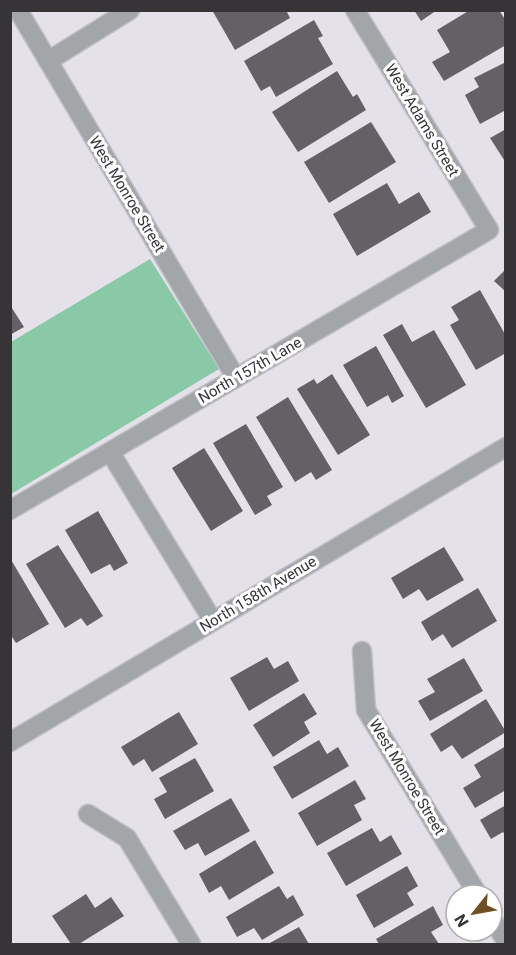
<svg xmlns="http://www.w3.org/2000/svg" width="516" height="955" font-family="Roboto,sans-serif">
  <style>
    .green { fill: #8ac9a8 }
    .building { fill: #636066 }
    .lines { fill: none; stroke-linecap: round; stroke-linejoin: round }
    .minor-casing { stroke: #c2bec5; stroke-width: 21 }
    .minor { stroke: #a3a6a8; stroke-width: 18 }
    .labels { text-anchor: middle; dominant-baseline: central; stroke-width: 6; stroke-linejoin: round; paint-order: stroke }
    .street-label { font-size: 15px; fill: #363437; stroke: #fff }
  </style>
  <rect width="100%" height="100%" fill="#e5e1e8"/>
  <polygon class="green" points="150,259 219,369 11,494 11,342"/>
  <g class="building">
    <polygon points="212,10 286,10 290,18 235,50"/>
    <polygon points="414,10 437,10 421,21"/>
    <polygon points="470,10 499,10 506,21 506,45 444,81 432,62 450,52 437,30"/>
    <polygon points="314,20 323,36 318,38 333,64 276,97 270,86 261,91 244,61"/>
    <polygon points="506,62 506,110 480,124 465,95 479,87 474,78"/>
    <polygon points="337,71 353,97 357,94 366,110 298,152 272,112"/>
    <polygon points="371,122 396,162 329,203 304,162"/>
    <polygon points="506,129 506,163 490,138"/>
    <polygon points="387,183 399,204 419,192 431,212 357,256 333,214"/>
    <polygon points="506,269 506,292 494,281"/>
    <polygon points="480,290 506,336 506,353 476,370 450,325 459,320 451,307"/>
    <polygon points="10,305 24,327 10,335"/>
    <polygon points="402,324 412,342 434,330 466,385 426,408 383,335"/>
    <polygon points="376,346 404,396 392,403 388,395 367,407 343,365"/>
    <polygon points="332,374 370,435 338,455 297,389 314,379 317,384"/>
    <polygon points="288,397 332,470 316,480 311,472 295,482 256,417"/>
    <polygon points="246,424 283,487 267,496 272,505 255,515 213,443"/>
    <polygon points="204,448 243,511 211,531 172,468"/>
    <polygon points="98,511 128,563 114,571 110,564 91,574 65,530"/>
    <polygon points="58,545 103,616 87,626 81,618 65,628 26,564"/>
    <polygon points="444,547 464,580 427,601 419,589 403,599 391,578"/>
    <polygon points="10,558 49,624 16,643 10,634"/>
    <polygon points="478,588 497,621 452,648 443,634 432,641 421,622"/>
    <polygon points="267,657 274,669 288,661 299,681 249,711 230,678"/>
    <polygon points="464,658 483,691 430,721 418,701 435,692 427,679"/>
    <polygon points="304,693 317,714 304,722 310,733 273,757 253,725"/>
    <polygon points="486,699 506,732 462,759 452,745 441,752 430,734"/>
    <polygon points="179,712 198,744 152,772 144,759 133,766 121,747"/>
    <polygon points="319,740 327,754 338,747 349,766 292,799 273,767"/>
    <polygon points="506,746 506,790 475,808 463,788 481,777 474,765"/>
    <polygon points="195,758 214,791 165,819 154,799 167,792 159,778"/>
    <polygon points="355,780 366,799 354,805 362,820 317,846 298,813"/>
    <polygon points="231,798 250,831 205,856 198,843 185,850 173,831"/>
    <polygon points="506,805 506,836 503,832 491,839 480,820"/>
    <polygon points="372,828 380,842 391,835 402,854 346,886 327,853"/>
    <polygon points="255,840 274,873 229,900 221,886 209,893 199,874"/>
    <polygon points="407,866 418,886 407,893 414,905 374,928 356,895"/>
    <polygon points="279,886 287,899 293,895 304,915 262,940 254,928 237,937 226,917"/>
    <polygon points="86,894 95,908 111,897 124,916 79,944 71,944 52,916"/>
    <polygon points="433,906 443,925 431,932 439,944 379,944 376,939"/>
    <polygon points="299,927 309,944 268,944"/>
  </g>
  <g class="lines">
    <g class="minor-casing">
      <g id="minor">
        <polyline points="18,10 236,378"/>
        <polyline points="48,61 130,10"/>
        <polyline points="110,452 213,621"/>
        <polyline points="10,510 489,230 355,10"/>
        <polyline points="362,651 366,710 478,895"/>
        <polyline points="10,742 506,447"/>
        <polyline points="88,814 127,838 191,944"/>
        <polyline points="492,919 506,941"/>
      </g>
    </g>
    <use href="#minor" class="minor"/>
  </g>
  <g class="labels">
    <g class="street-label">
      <text transform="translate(422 120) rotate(59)">West Adams Street</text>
      <text transform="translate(127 194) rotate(59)">West Monroe Street</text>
      <text transform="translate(250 370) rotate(-30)">North 157th Lane</text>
      <text transform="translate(258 594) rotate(-31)">North 158th Avenue</text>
      <text transform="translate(407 777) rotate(59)">West Monroe Street</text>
    </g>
  </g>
  <rect width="516" height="955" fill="none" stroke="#363437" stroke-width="24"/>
  <g transform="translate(474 913) rotate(239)"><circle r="28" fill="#ffffff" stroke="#afaeaf" stroke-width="1.5"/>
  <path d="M0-4.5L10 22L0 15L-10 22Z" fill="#6f5025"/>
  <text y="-9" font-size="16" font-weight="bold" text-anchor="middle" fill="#363437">N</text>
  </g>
</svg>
